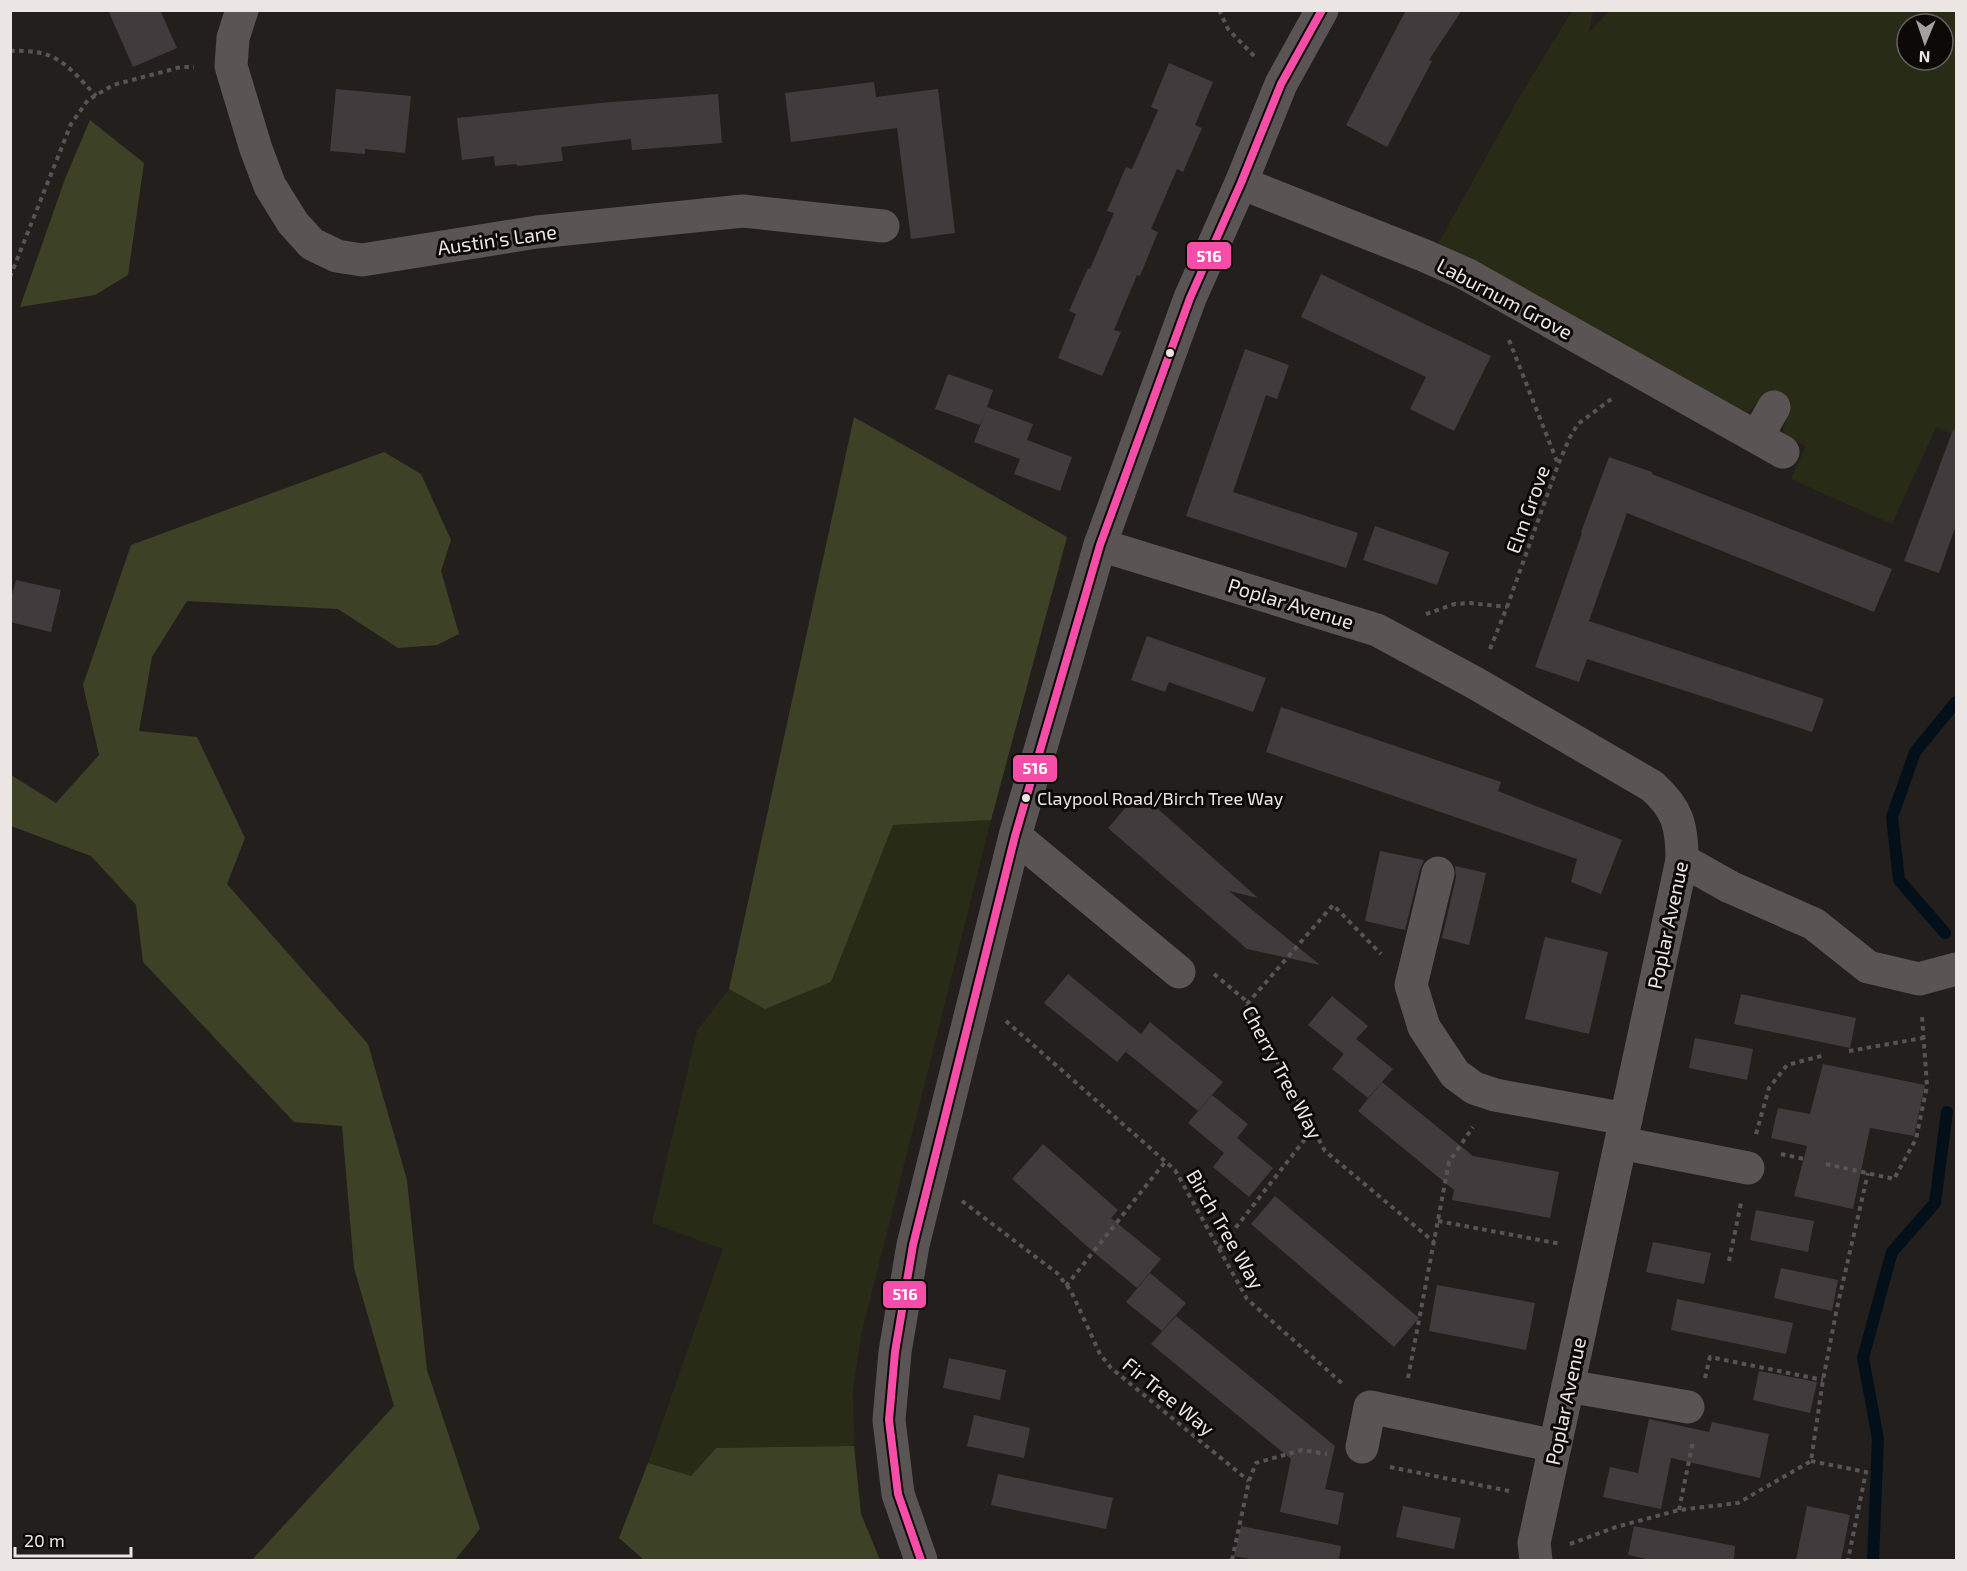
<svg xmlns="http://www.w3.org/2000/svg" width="1967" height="1571" font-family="'Exo 2',sans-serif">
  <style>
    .green { fill: #282c17; fill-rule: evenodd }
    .forest { fill: #3d4227 }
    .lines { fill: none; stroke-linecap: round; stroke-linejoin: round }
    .stream { stroke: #031019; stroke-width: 12 }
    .building { fill: #423b3d }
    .path { stroke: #585453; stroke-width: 4; stroke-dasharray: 4.5 4.5; stroke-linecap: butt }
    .minor { stroke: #5a5554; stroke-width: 33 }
    .bus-1-casing { stroke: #0c0907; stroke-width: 12 }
    .bus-1 { stroke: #f54da8; stroke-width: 8 }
    .bus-dot { fill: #ebe5e3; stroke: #0c0907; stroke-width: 2 }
    .labels { text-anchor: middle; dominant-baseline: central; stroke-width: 6; stroke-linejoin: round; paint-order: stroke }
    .bus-label { font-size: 18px; fill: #ebe5e3; stroke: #0c0907; text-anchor: start }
    .street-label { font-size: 20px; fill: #ebe5e3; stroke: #0c0907 }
    .line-badge { stroke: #0c0907; stroke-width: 2 }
    .badge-label { font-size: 16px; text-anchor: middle; font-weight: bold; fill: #fff }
  </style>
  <rect width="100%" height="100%" fill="#231f1d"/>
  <g class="green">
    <path d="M 1572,11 L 1593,11 L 1589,33 L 1609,11 L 1956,11 L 1956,436 L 1936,427 L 1892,524 L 1791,479 L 1806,446 L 1782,434 L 1791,403 L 1769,391 L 1747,413 L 1437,246 L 1517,101 ZM 1907,24 L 1943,24 L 1943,60 L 1907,60 Z"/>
    <polygon points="991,820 861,1335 853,1390 854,1446 716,1448 691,1476 648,1463 723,1249 652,1223 697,1031 729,989 765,1009 831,982 893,825"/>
  </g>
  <g class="forest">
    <polygon points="90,120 144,163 128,275 95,295 20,307 65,179"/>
    <polygon points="854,417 1067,537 991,820 893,825 831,982 765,1009 729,989"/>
    <polygon points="384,452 421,474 451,540 441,571 459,634 437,645 398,648 338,609 187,601 152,657 139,731 197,737 245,838 227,884 368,1044 407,1180 427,1370 480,1529 455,1560 252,1560 394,1406 354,1268 342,1126 294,1122 143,962 136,905 91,856 11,826 11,775 56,803 99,755 83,685 131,545"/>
    <polygon points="854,1446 861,1514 880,1560 644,1560 619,1538 648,1463 691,1476 716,1448"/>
  </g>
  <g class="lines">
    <g class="stream">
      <polyline points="1945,933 1899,880 1892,817 1915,752 1956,702"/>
      <polyline points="1873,1560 1878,1439 1863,1358 1892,1252 1935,1203 1947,1112"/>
    </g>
  </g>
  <g class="building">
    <polygon points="108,10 160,10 177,48 133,67"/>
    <polygon points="1406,10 1462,10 1429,60 1432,61 1387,147 1346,125"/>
    <polygon points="1169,63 1213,82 1195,125 1202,128 1183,172 1177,169 1151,229 1158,232 1140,276 1137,275 1114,330 1121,332 1102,376 1058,358 1076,314 1069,311 1088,268 1090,269 1114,213 1107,211 1126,167 1132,169 1158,110 1151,107"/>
    <polygon points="874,82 876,97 938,89 955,233 911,239 897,128 791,142 785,93"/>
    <polygon points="336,89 411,96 405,153 365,149 365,154 330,151"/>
    <polygon points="718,94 722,143 632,150 631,139 561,147 563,161 517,166 517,164 495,166 494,156 462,160 457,118 600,103"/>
    <polygon points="1321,274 1491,356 1454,431 1410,409 1426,377 1301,317"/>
    <polygon points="1245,349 1289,365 1277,399 1266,395 1233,492 1358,533 1346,568 1186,516"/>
    <polygon points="948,374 993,390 987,407 1033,424 1027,440 1072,457 1060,491 1014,474 1020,459 974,442 985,413 980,425 935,409"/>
    <polygon points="1953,430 1956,431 1956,525 1939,573 1904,561"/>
    <polygon points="1609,457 1652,472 1652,474 1892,569 1874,612 1627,513 1589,621 1824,699 1812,732 1587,659 1579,682 1535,667 1582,533 1581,532"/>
    <polygon points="1375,526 1449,552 1437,585 1363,560"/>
    <polygon points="16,580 61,590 51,632 10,622 10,602"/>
    <polygon points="1147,636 1266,678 1253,712 1169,682 1165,692 1131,680"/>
    <polygon points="1281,707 1501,782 1498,791 1622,840 1601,894 1571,882 1577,859 1266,752"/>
    <polygon points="1139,792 1258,898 1229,891 1320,965 1247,949 1108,828"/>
    <polygon points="1380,851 1424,860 1420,869 1405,930 1365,921"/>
    <polygon points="1455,866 1486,873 1469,945 1442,938 1456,877"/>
    <polygon points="1545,937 1608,952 1589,1034 1525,1019"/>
    <polygon points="1068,974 1141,1034 1150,1022 1223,1082 1198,1111 1126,1052 1128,1049 1117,1062 1044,1003"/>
    <polygon points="1741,994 1856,1018 1850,1048 1734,1024"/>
    <polygon points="1332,996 1368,1026 1356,1039 1393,1069 1368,1098 1332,1069 1349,1047 1344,1054 1308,1025"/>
    <polygon points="1695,1038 1753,1049 1747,1080 1689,1068"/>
    <polygon points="1823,1064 1925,1085 1914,1136 1870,1128 1853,1209 1794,1196 1807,1146 1771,1138 1778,1108 1810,1114"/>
    <polygon points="1382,1082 1473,1156 1559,1172 1550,1218 1452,1200 1454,1190 1358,1111"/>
    <polygon points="1212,1095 1248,1124 1237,1138 1273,1168 1249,1197 1213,1167 1224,1153 1188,1123"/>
    <polygon points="1043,1144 1118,1210 1111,1218 1161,1259 1137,1288 1090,1249 1012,1179"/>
    <polygon points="1275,1196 1419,1318 1394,1347 1251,1224"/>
    <polygon points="1756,1210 1814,1221 1808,1252 1750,1240"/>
    <polygon points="1653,1242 1711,1253 1704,1284 1646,1272"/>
    <polygon points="1781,1268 1838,1280 1832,1311 1774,1298"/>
    <polygon points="1150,1273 1186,1303 1162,1331 1126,1302"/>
    <polygon points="1437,1285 1535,1303 1526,1350 1429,1331"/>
    <polygon points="1677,1299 1793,1323 1786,1354 1671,1330"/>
    <polygon points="1176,1316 1335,1446 1325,1489 1344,1493 1338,1525 1280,1512 1291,1459 1151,1344"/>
    <polygon points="949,1358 1006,1370 1000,1400 943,1388"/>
    <polygon points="1759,1371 1817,1382 1810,1413 1753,1400"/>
    <polygon points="974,1415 1030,1428 1024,1458 967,1446"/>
    <polygon points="1649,1419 1709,1432 1712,1422 1769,1434 1760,1478 1671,1458 1661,1509 1603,1497 1610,1467 1638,1473"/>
    <polygon points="998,1474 1113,1498 1106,1529 991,1505"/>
    <polygon points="1403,1506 1461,1518 1454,1549 1396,1537"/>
    <polygon points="1807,1506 1850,1515 1841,1560 1796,1560"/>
    <polygon points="1241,1526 1341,1546 1339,1560 1255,1560 1234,1556"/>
    <polygon points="1634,1526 1735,1546 1734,1560 1651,1560 1628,1555"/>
  </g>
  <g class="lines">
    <g class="path">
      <polyline points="1219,10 1228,29 1255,57"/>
      <path d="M 10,51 C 57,49 66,64 96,96"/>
      <polyline points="10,277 71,124 88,100 113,85 181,67 194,67"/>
      <polyline points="1509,340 1558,464"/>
      <polyline points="1426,614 1455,604 1470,603 1507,607"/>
      <polyline points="1490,649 1507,607 1558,465 1570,437 1578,424 1614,397"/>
      <polyline points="1214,974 1244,999 1325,1151 1434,1242"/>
      <polyline points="1247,1004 1333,905 1381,954"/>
      <polyline points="1006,1021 1175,1170 1247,1299 1344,1385"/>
      <polyline points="1849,1051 1923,1038"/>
      <polyline points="1756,1134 1769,1088 1787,1065 1825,1055"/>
      <polyline points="1781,1154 1804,1159"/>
      <polyline points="1826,1164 1894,1179 1916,1139 1927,1086 1922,1016"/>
      <polyline points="962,1201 1057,1273 1071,1291 1100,1354 1111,1368 1249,1481"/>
      <polyline points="1438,1221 1561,1244"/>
      <polyline points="1219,1249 1313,1129"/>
      <polyline points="1729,1261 1741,1203"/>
      <polyline points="1066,1286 1165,1162"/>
      <polyline points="1408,1378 1449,1162 1473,1127"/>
      <polyline points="1705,1378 1710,1357 1823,1380"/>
      <polyline points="1811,1461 1866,1472 1848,1560"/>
      <polyline points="1390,1467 1509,1491"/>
      <polyline points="1679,1510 1693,1441"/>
      <polyline points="1570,1544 1616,1527 1679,1510 1738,1503 1811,1461 1823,1380 1837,1308 1868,1173"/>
      <polyline points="1232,1560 1249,1481 1256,1463 1302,1450 1327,1454"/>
    </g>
    <g class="minor">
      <polyline points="242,10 233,38 231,66 256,149 270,186 293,223 312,244 337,256 362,260 537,232 743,211 883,226"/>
      <polyline points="1241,183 1423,255 1466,274 1783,452"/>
      <polyline points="1757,437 1774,407"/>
      <path d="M 1100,545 L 1377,630 L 1475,683 L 1652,786 C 1678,809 1682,826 1682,860 L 1534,1543 L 1536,1560"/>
      <polyline points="1015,836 1179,972"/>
      <polyline points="1682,860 1730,887 1814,924 1868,967 1919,979 1956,969"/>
      <polyline points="1438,873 1411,985 1424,1027 1455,1074 1474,1088 1495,1095 1626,1119"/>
      <polyline points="1621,1143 1748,1168"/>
      <polyline points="1568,1386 1688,1407"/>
      <polyline points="1362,1447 1370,1407 1555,1446"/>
      <polyline points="921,1560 898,1494 889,1420 895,1352 913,1245 1015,836 1100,545 1190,298 1241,183 1281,84 1322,10"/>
    </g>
    <g class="bus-1-casing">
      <polyline id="bus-1" points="921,1560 898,1494 889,1420 895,1352 913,1245 1015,836 1100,545 1190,298 1241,183 1281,84 1322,10"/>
    </g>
    <use href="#bus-1" class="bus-1"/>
  </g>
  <g class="bus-dot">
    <circle cx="1170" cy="353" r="5"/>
    <circle cx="1026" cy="798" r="5"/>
  </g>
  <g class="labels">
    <g class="bus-label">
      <text x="1037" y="798">Claypool Road/Birch Tree Way</text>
    </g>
    <g class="street-label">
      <text transform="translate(497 239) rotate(-8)">Austin's Lane</text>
      <text transform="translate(1505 298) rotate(28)">Laburnum Grove</text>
      <text transform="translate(1527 509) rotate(-70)">Elm Grove</text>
      <text transform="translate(1291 603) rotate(17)">Poplar Avenue</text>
      <text transform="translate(1667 925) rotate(-78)">Poplar Avenue</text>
      <text transform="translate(1283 1072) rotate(62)">Cherry Tree Way</text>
      <text transform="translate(1226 1229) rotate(60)">Birch Tree Way</text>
      <text transform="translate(1169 1396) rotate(39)">Fir Tree Way</text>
      <text transform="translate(1565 1401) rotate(-78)">Poplar Avenue</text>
    </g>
  </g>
  <g class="line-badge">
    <rect x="1186" y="241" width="46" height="29" rx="6" fill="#f54da8"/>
    <rect x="1012" y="754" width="46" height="29" rx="6" fill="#f54da8"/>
    <rect x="882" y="1280" width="45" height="29" rx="6" fill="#f54da8"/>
  </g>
  <g class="badge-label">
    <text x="1209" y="262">516</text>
    <text x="1035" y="774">516</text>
    <text x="905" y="1300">516</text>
  </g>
  <rect width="1967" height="1571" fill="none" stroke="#ebe5e3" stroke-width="24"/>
  <g transform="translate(1925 42) rotate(182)"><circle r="28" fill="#0c0907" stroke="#65615f" stroke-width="1.5"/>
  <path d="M0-4.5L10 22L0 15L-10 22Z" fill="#a5a09e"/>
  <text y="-9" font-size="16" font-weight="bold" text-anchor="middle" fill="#ebe5e3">N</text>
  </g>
  <path d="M15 1547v9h116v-9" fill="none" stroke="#ebe5e3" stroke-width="3"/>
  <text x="24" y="1547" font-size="18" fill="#ebe5e3" stroke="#0c0907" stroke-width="4.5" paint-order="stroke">20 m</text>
</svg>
